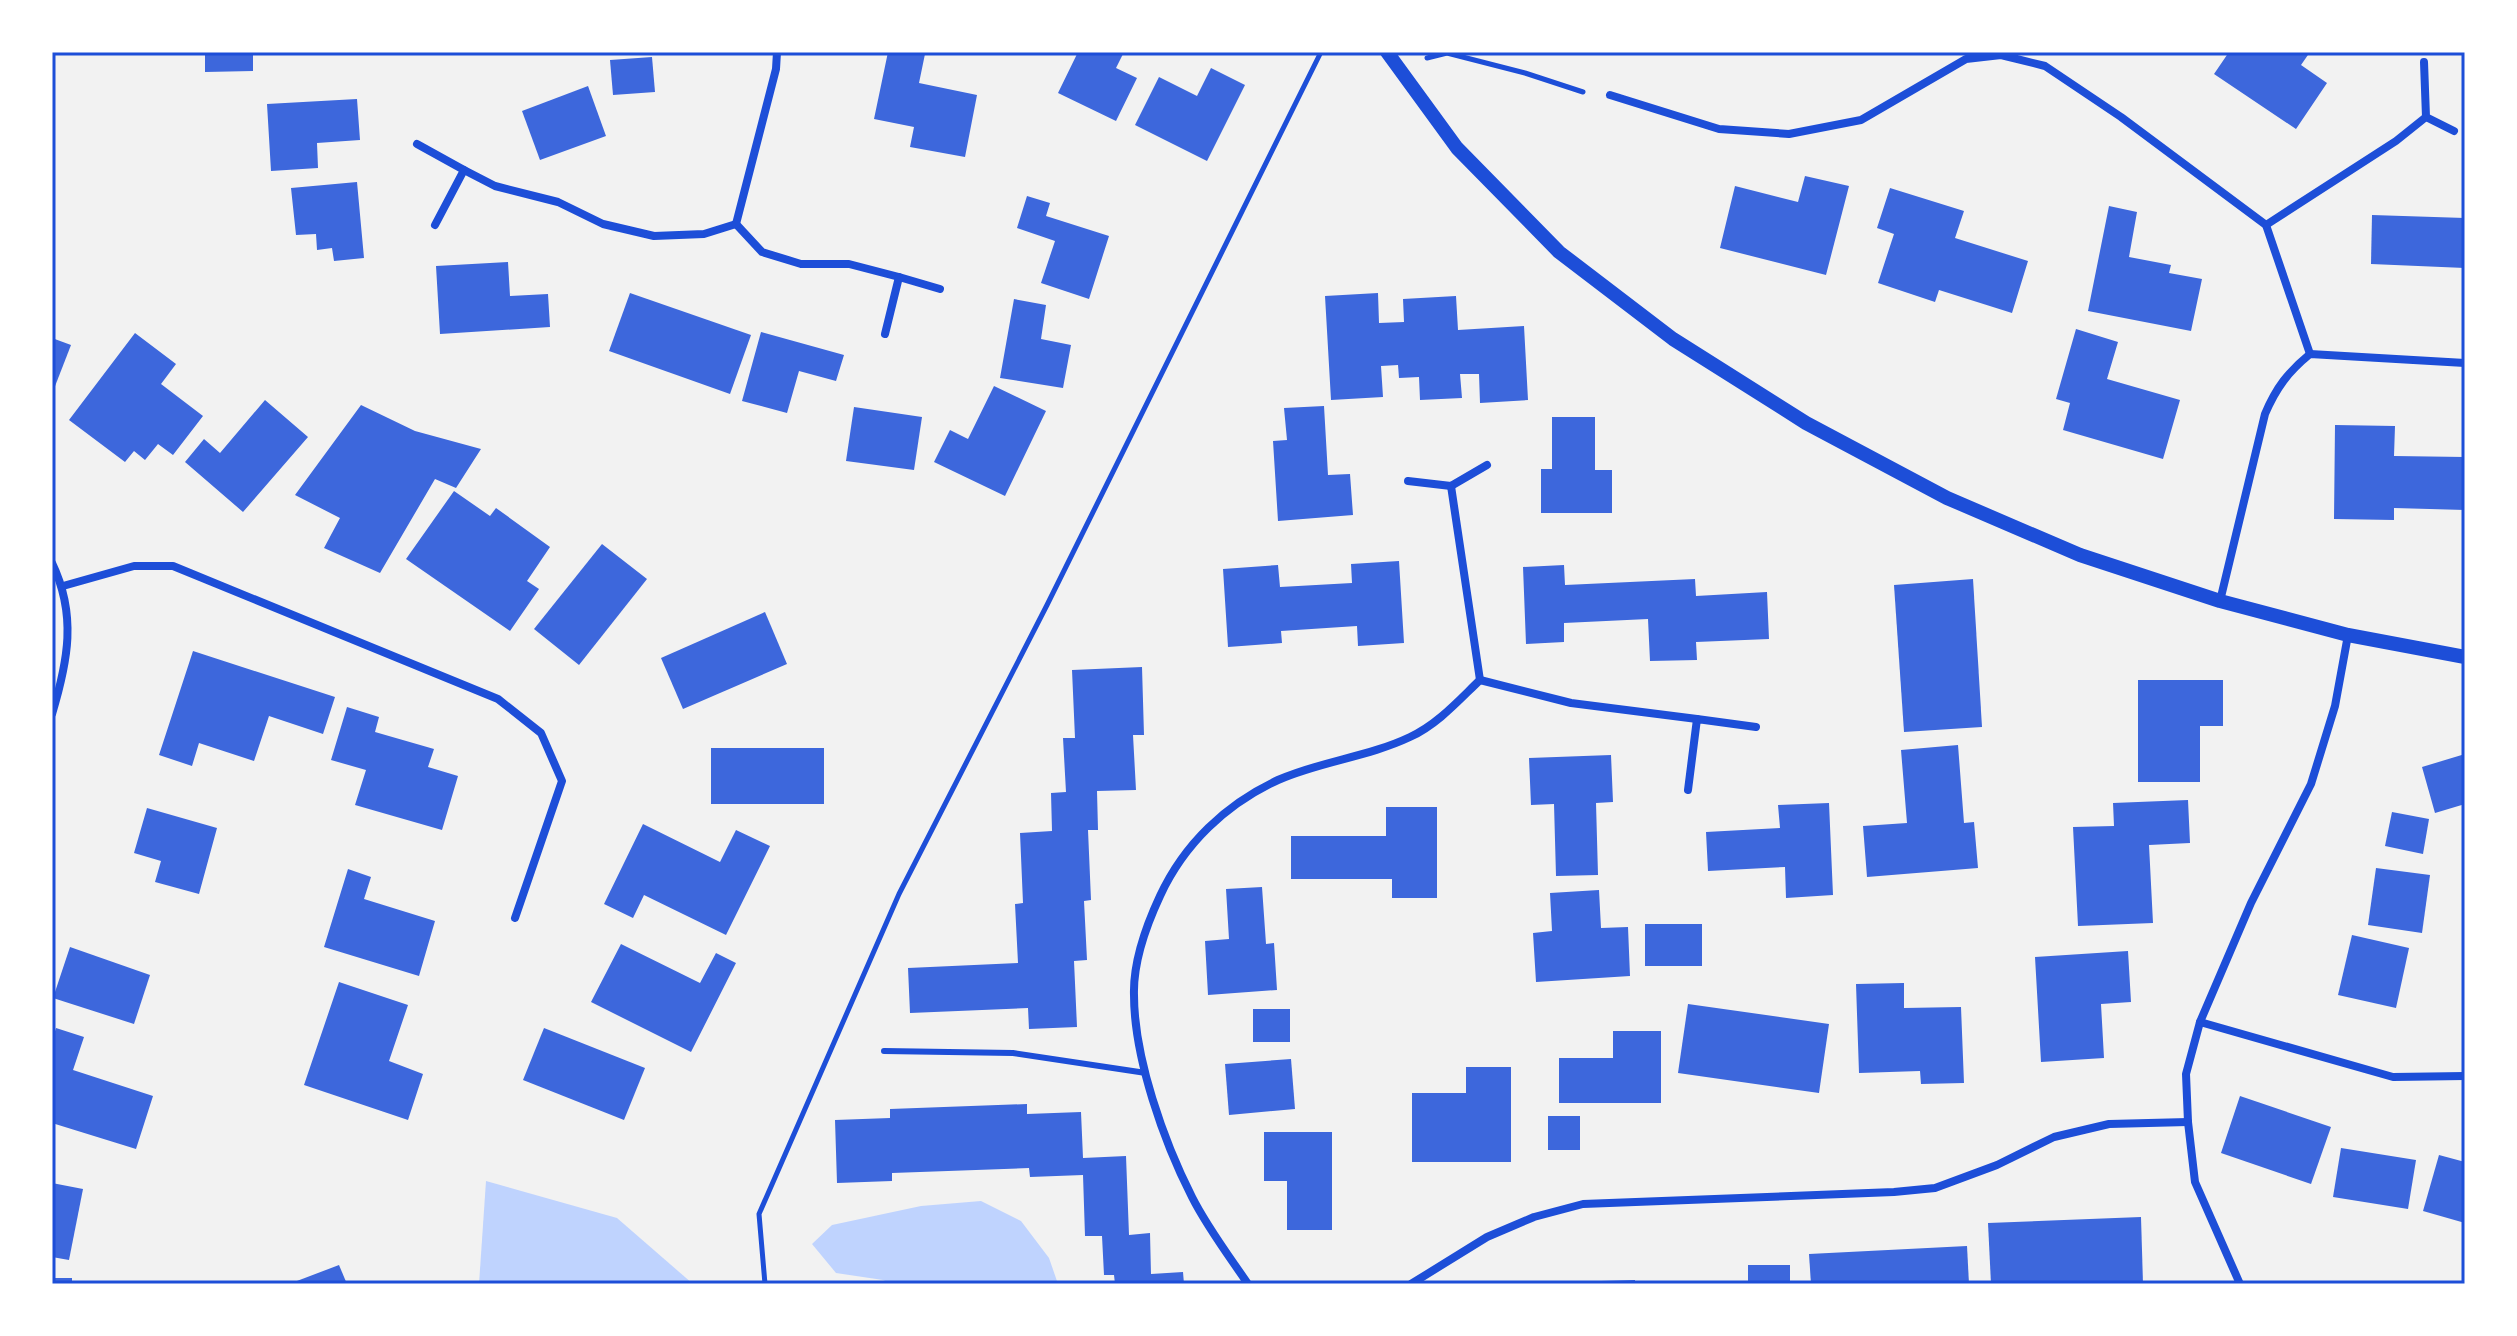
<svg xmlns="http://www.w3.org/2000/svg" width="2517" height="1336" font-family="'Alegreya Sans',sans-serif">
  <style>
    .water { fill: #bfd3fe }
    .building { fill: #3d67dc }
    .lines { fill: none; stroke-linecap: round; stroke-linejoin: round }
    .path { stroke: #1d4ed8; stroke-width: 5 }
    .service { stroke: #1d4ed8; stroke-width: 6 }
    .minor { stroke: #1d4ed8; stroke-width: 8 }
    .tertiary { stroke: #1d4ed8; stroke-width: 14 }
    .neatline { fill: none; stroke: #1d4ed8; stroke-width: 3 }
  </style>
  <rect width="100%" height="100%" fill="#f2f2f2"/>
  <g class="water">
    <polygon points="486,1181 617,1218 693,1284 479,1284"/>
    <polygon points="981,1201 1021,1221 1049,1258 1058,1284 892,1284 883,1280 836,1273 812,1244 832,1225 921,1206"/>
  </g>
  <g class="building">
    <polygon points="205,52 253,52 253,71 205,72"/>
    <polygon points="888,52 925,54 919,83 977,95 965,157 910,147 914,127 874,119"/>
    <polygon points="1078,52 1124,52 1116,68 1137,78 1116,121 1058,93"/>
    <polygon points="2229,52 2310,52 2301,65 2327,83 2296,129 2214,74"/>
    <polygon points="652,57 655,92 613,95 610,60"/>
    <polygon points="1211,68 1245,85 1207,161 1135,125 1159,77 1197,96"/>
    <polygon points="588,86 606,136 540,160 522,111"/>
    <polygon points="357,99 360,140 317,143 318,168 271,171 267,104"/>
    <polygon points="1805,176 1849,186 1826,275 1720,248 1735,186 1798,202"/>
    <polygon points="357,182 364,258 334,261 332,248 317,250 316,234 296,235 291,188"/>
    <polygon points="1890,188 1964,211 1955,238 2028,261 2012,313 1939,290 1935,302 1878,283 1894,234 1877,228"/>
    <polygon points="1027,196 1050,203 1046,216 1109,236 1089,299 1041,283 1055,241 1017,228"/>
    <polygon points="2109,206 2137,212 2129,257 2171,265 2169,273 2202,279 2191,331 2088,311"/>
    <polygon points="2372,215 2465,218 2465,268 2371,264"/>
    <polygon points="508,262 510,296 548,294 550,327 440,334 436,266"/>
    <polygon points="630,293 751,335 730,394 609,351"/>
    <polygon points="1378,293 1379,323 1404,322 1403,299 1456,296 1458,330 1524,326 1528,400 1480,403 1479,374 1460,374 1462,398 1420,400 1419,377 1399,378 1398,365 1381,366 1383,397 1331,400 1325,296"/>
    <polygon points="1014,299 1046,305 1041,339 1071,345 1063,388 1000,378"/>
    <polygon points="2076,329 2118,342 2107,379 2180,400 2163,459 2063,430 2070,403 2056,399"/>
    <polygon points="761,332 844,355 836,381 799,371 787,413 742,401"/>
    <polygon points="135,333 176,364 161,384 203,416 173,455 158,444 145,460 134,451 125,462 69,420"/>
    <polygon points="52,338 71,345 52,394"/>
    <polygon points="994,386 1046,411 1005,496 934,462 950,430 968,439"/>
    <polygon points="265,400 308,437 243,512 185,462 204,439 220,453"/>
    <polygon points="361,405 415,431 481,449 456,488 435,479 380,573 324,548 340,518 295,495"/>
    <polygon points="1324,406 1328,475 1350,474 1353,515 1278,521 1273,441 1287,440 1284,408"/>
    <polygon points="854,407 922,417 914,470 846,461"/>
    <polygon points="1552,417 1595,417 1595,470 1612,470 1612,513 1541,513 1541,469 1552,469"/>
    <polygon points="2335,425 2395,426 2394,456 2465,457 2465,510 2394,508 2394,520 2334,519"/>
    <polygon points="454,491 490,516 496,508 550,547 527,581 539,589 510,631 406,559"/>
    <polygon points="602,544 647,579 579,665 534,629"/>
    <polygon points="1399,561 1404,643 1358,646 1357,626 1281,631 1282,643 1228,647 1223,569 1278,565 1280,587 1352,583 1351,564"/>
    <polygon points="1564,565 1565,585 1695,579 1696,596 1767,592 1769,639 1696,642 1697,660 1650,661 1648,619 1564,623 1564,642 1526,644 1523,567"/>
    <polygon points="1973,579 1982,727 1904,732 1894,585"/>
    <polygon points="765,612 787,664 683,709 661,658"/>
    <polygon points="193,651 335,697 323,734 269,716 254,761 199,743 192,766 159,755"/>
    <polygon points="1142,667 1144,735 1133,735 1136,790 1097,791 1098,830 1088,830 1091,900 1084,901 1087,960 1074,961 1077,1027 1029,1029 1028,1008 910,1013 908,968 1018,963 1015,904 1023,903 1020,833 1052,831 1051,793 1066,792 1063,738 1075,738 1072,670"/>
    <polygon points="2138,680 2223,680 2223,726 2200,726 2200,782 2138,782"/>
    <polygon points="347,707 379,717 375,732 434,749 428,767 458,776 442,830 355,805 366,770 331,760"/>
    <polygon points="1958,745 1964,823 1974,822 1978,868 1867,877 1863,826 1907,823 1901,750"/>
    <rect x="711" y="748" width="113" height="56"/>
    <polygon points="2465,754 2465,804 2435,813 2422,767"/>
    <polygon points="1611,755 1613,802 1596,803 1598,875 1556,876 1554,804 1531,805 1529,758"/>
    <polygon points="2188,800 2190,843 2149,845 2153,923 2078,926 2073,827 2114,826 2113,803"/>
    <polygon points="1829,803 1833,895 1786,898 1785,867 1708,871 1706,832 1780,828 1778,805"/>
    <polygon points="1386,807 1437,807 1437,898 1392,898 1392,879 1291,879 1291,836 1386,836"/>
    <polygon points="147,808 217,828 199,894 155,882 161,861 134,853"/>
    <polygon points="2392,812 2429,819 2423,854 2385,846"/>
    <polygon points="643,824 720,862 736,830 770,846 726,935 644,895 633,918 604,904"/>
    <polygon points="2376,868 2430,875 2422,933 2368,925"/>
    <polygon points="348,869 371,877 364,899 435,921 419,976 324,947"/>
    <polygon points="1262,887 1266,944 1274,943 1277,990 1208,995 1205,941 1229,939 1226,889"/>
    <polygon points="1599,890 1601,928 1628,927 1630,976 1536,982 1533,933 1552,931 1550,893"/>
    <rect x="1645" y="924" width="57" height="42"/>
    <polygon points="2352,935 2409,948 2396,1008 2338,995"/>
    <polygon points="621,944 700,983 716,953 736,963 691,1052 591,1002"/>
    <polygon points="70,947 150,975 134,1024 53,998"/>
    <polygon points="2128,951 2131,1002 2101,1004 2104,1058 2041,1062 2035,957"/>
    <polygon points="339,982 408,1005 389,1061 423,1074 408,1120 304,1085"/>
    <polygon points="1904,983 1904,1008 1961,1007 1964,1083 1921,1084 1920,1071 1859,1073 1856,984"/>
    <polygon points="1688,1004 1829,1024 1819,1093 1678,1073"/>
    <rect x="1253" y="1009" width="37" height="33"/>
    <polygon points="56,1028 84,1037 73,1070 153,1096 136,1149 52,1123 52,1041"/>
    <polygon points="544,1028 645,1068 624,1120 523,1080"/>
    <polygon points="1613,1031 1661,1031 1661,1103 1559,1103 1559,1058 1613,1058"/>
    <polygon points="1291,1059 1295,1109 1229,1115 1225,1064"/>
    <polygon points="1466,1067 1511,1067 1511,1162 1412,1162 1412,1093 1466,1093"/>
    <polygon points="2240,1096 2331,1127 2311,1184 2221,1153"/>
    <polygon points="1027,1104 1027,1114 1081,1112 1083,1158 1126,1156 1129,1235 1150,1233 1151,1274 1183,1272 1184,1284 1115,1284 1114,1275 1104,1275 1102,1236 1085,1236 1083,1175 1030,1177 1029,1168 892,1173 892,1181 837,1183 835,1120 890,1118 890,1109"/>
    <rect x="1548" y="1116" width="32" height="34"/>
    <polygon points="1264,1132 1332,1132 1332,1230 1287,1230 1287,1181 1264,1181"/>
    <polygon points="2341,1148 2416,1160 2408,1209 2333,1197"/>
    <polygon points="2439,1155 2465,1162 2465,1223 2423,1211"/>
    <polygon points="52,1183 83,1189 69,1260 52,1257"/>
    <polygon points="2141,1217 2143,1284 1991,1284 1988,1223"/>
    <polygon points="1967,1246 1969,1284 1811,1284 1809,1254"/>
    <polygon points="339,1265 347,1284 289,1284"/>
    <rect x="1748" y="1265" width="42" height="19"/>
    <rect x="52" y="1278" width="20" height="6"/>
    <polygon points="1635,1280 1635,1284 1601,1284 1601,1281"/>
    <rect x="1685" y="1281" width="47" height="3"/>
  </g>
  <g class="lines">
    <g class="path">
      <polyline points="1427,58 1447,53 1525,73 1583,92"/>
      <polyline points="765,1284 759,1214 899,894 1047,605 1321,52"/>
    </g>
    <polyline class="service" points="884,1051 1013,1053 1146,1073"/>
    <g class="minor">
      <polyline points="2424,62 2426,117 2454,131"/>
      <polyline points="1610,95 1719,129 1789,134 1861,120 1966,59 2001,55 2045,66 2121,117 2266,225 2310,354"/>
      <polyline points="417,144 464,170 435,225"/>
      <polyline points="464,170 495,186 558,202 603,224 654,236 704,234 736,224 762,252 801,264 849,264 899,277"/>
      <polyline points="736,224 776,69 777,52"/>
      <polyline points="2266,225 2396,141 2426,117"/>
      <polyline points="885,334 899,277 940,289"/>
      <polyline points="1408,481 1451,486 1487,465"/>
      <polyline points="1451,486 1480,680"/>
      <path d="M 52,563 C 77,615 68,661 52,714"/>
      <polyline points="63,586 134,566 173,566 498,699 541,733 562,781 515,918"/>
      <path d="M 2220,601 L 2265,414 C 2276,388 2288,372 2310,354 L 2465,363"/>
      <polyline points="1688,790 1697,719 1756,727"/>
      <polyline points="2200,1022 2393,1077 2465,1076"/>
      <path d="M 1248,1284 C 1229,1256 1207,1227 1192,1197 C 1164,1142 1134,1058 1134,995 C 1133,962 1146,926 1160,896 C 1184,844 1226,804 1278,780 C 1321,761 1368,757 1410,737 C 1438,724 1459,700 1480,680 L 1571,703 L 1697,719"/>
      <polyline points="1411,1284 1487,1237 1534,1217 1583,1204 1894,1192 1935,1188 1997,1165 2054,1137 2109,1124 2188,1122"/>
      <polyline points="2240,1284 2195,1182 2188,1122 2186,1074 2200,1022 2251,903 2311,784 2335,706 2348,635"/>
    </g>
    <polyline class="tertiary" points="1387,52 1457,148 1559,252 1673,339 1806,423 1947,498 2080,555 2220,601 2348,635 2465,657"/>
  </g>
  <rect width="2517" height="1336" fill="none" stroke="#ffffff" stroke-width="108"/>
  <rect x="54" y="54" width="2409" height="1228" class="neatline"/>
</svg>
